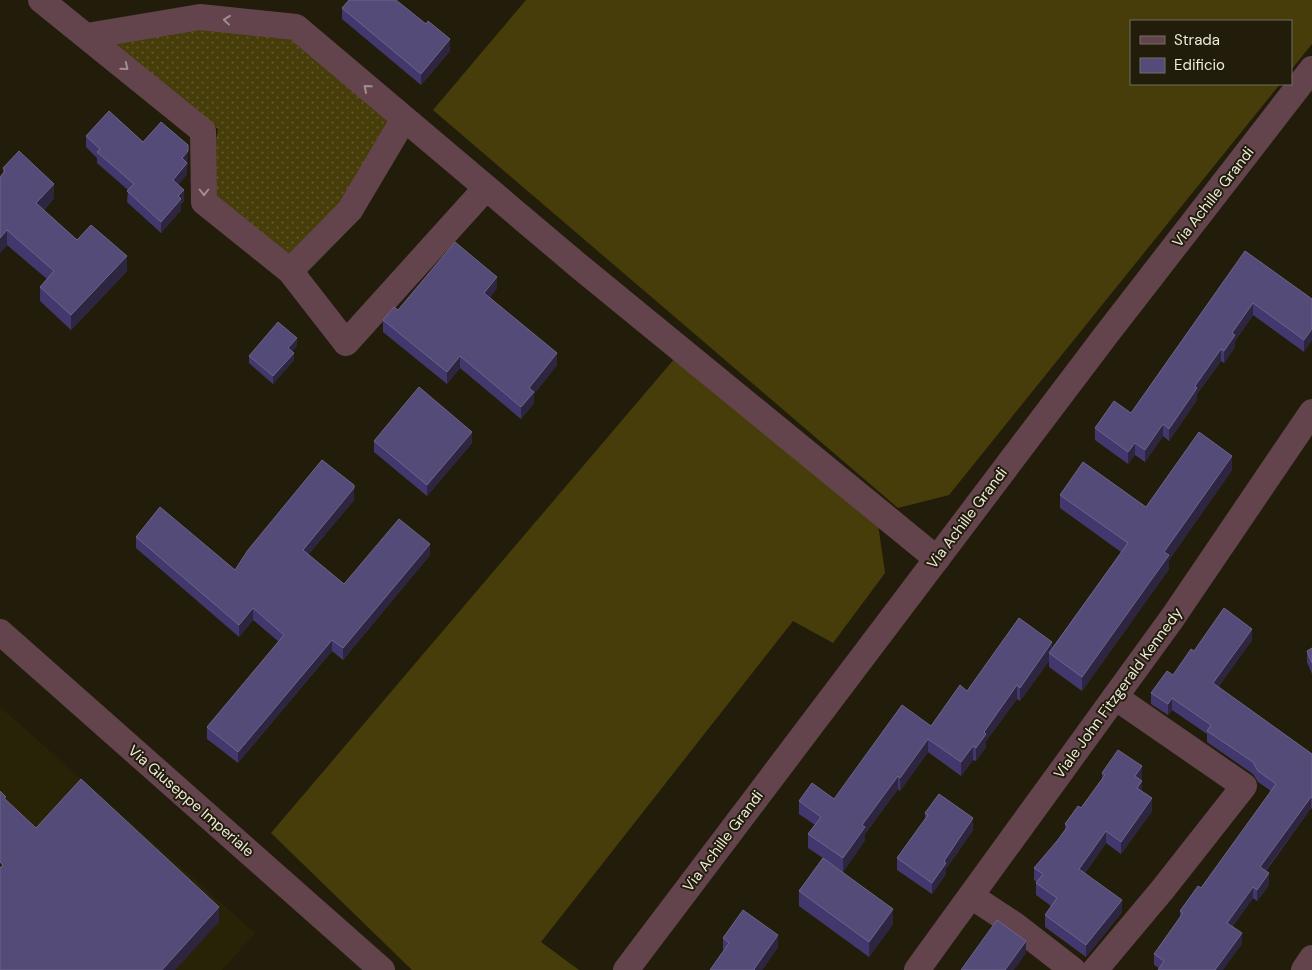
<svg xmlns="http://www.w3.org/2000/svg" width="1312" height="970" font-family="'DM Sans',sans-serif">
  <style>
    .built { fill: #282307 }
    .grass { fill: url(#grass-dots) }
    .pitch { fill: #473d0b }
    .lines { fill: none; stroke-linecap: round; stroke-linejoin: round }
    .street { stroke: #63444d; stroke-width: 26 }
    .wall { fill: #43386d }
    .shaded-wall { fill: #2e2540 }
    .building { fill: #554b79; stroke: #6d6489 }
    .oneway { stroke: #a18f8e }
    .labels { text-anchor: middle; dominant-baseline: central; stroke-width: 4; stroke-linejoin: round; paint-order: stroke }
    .street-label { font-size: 15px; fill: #edeade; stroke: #221d0a }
  </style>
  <defs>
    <pattern id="grass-dots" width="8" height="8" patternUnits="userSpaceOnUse" patternTransform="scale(1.25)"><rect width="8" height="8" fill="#473d0b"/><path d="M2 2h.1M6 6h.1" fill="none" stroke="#62592e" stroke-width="1.8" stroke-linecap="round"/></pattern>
  </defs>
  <rect width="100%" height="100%" fill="#221d0a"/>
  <polygon class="built" points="0,707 255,933 222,970 0,970"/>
  <polygon class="grass" points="200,17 296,27 404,119 350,210 284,267 204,202 218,129 113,42"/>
  <g class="pitch">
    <polygon points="526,0 1312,0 1312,44 1291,70 1291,21 1131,21 1131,84 1280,84 949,495 898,508 433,110"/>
    <polygon points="675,358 878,524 885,573 833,643 793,621 541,942 579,970 412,970 271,833"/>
  </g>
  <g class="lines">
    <g class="street">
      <polyline points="41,0 203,131 204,202 290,271 346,343 486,188"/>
      <polyline points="87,36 200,17 296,27 580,267 937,559"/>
      <polyline points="290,271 350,210 404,119"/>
      <polyline points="0,632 382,970"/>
      <polyline points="971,896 1015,925 1073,970"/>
      <polyline points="626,970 1106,335 1312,69"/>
      <polyline points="917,970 1173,617 1312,412"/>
      <polyline points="1095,970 1163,889 1244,786 1115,697"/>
      <polyline points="1304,970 1312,958"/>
    </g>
  </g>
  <g class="wall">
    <polygon points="342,8 426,24 450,51 421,85 342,19"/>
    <polygon points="86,136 143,142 188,163 187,164 187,174 178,185 184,201 181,204 181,210 161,233 127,202 128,190 97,163 97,158 86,147"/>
    <polygon points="3,168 54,198 44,210 77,240 127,271 71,330 40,301 40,287 47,279 7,245 0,253 0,177 3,173"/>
    <polygon points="1245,251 1312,299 1304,352 1253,315 1235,341 1235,347 1224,363 1221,361 1197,394 1197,400 1169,441 1163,436 1145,462 1135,455 1128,464 1095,440 1095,428 1131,413"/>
    <polygon points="497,288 490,297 557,365 534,394 534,403 521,419 460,368 447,384 383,332 383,320 398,310"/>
    <polygon points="297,346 292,351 294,360 273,384 249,363 249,356"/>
    <polygon points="374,441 472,443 427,496 374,452"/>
    <polygon points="1232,470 1169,560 1169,569 1082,691 1049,667 1049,661 1020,701 1017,699 986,741 986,747 976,761 973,760 961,776 928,752 900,791 898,789 865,834 865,840 843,872 825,860 893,924 869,957 799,906 799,891 823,858 808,848 808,834 815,825 799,814 799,801 834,799 931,726 967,691 1052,648 1121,552 1060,508 1060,495 1146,507"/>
    <polygon points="354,500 308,555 344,584 430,555 343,660 332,651 238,763 207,739 207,727 279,642 253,620 239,637 136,548 136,537 235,570"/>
    <polygon points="1252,640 1218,687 1312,754 1312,809 1311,808 1266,871 1269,885 1257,901 1253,898 1233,926 1242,944 1159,968 1154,965 1154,954 1180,917 1180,911 1201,888 1271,791 1258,782 1253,774 1207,742 1207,734 1172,710 1168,715 1151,704 1151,693 1173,675 1194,651"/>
    <polygon points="1312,648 1312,674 1307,662 1307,651"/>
    <polygon points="1102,773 1142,779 1140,780 1142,791 1152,811 1121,854 1106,843 1085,873 1122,912 1086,957 1045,927 1045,915 1051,906 1036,895 1036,883 1037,882 1034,880 1034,868 1057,841 1065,830 1065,824 1081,808 1102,779"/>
    <polygon points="925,813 973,830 946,869 946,874 932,894 897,870 897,858 925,819"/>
    <polygon points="723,938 778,947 762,970 710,970 724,950 723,949"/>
  </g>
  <g class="shaded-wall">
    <polygon points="450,39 450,51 421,85 421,74"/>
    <polygon points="188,151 187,174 173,191 173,180 182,158"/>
    <polygon points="54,184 54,198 36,218 36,203"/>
    <polygon points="184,190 184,201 181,204 181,210 161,233 161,222 178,196"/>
    <polygon points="7,230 7,245 0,253 0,238"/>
    <polygon points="127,256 127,271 71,330 71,315"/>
    <polygon points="497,277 497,288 484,304 484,293"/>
    <polygon points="1253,303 1253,315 1235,341 1235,347 1224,363 1224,351 1232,333"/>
    <polygon points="1312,329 1312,341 1304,352 1304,340"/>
    <polygon points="297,338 297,346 288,355 288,348"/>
    <polygon points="1221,349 1221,361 1197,394 1197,400 1169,441 1169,429 1195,386"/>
    <polygon points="294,353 294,360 273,384 273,376"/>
    <polygon points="557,353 557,365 534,394 534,403 521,419 521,407 529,388"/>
    <polygon points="460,356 460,368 447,384 447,372"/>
    <polygon points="1163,424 1163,436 1145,462 1145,450"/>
    <polygon points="472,432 472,443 427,496 427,485"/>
    <polygon points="1135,443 1135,455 1128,464 1128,452"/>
    <polygon points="1232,456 1232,470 1169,560 1169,569 1082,691 1082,677 1164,552"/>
    <polygon points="354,488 354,500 303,561 303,550"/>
    <polygon points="430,544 430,555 343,660 343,648"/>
    <polygon points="253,608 253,620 239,637 239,625"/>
    <polygon points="1252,629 1252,640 1213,695 1213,683"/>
    <polygon points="332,640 332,651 238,763 238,752"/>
    <polygon points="1052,642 1052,655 1049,653 1049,661 1020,701 1020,688"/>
    <polygon points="1017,685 1017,699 986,741 986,747 976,761 976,748 984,732"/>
    <polygon points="1172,698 1172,710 1168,715 1168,704"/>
    <polygon points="928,739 928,752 900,791 900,778"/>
    <polygon points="973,746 973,760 961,776 961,762"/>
    <polygon points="1142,766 1142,779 1135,788 1135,776"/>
    <polygon points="898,776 898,789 865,834 865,840 843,872 843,858 862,825"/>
    <polygon points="1142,781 1142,793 1137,788"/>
    <polygon points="1311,797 1311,808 1260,878 1260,867"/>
    <polygon points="1152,798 1152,811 1121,854 1121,842"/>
    <polygon points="973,818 973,830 946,869 946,874 932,894 932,883 944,861"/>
    <polygon points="1106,831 1106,843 1079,881 1079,869"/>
    <polygon points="1269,873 1269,885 1257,901 1257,890"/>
    <polygon points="1253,887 1253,898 1227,934 1227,923"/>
    <polygon points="1122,900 1122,912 1086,957 1086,945"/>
    <polygon points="219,907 219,922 175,970 162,970"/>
    <polygon points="893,909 893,924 869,957 869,942"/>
    <polygon points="1242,933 1242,944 1223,970 1215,970"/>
    <polygon points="778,935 778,947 762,970 754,970"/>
    <polygon points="1026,941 1026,953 1014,970 1005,970"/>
  </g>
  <g class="building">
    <polygon points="349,0 396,0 426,24 428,21 450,39 421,74 342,8"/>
    <polygon points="109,111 143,142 161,122 188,145 188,151 182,158 187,163 173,180 184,190 178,196 181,199 161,222 127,191 134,184 97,152 100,149 86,136"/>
    <polygon points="19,151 54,184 36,203 77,240 91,225 127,256 71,315 40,287 54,271 7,230 0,238 0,177 5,171 3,168"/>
    <polygon points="455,242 497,277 484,293 557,353 529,388 534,392 521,407 460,356 447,372 383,320 394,307 398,310"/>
    <polygon points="1245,251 1312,299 1312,329 1304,340 1253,303 1232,333 1235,335 1224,351 1221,349 1195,386 1197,388 1169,429 1163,424 1145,450 1135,443 1128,452 1095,428 1114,401 1131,413"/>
    <polygon points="278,322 297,338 288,348 294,353 273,376 249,356"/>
    <polygon points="419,387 472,432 427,485 374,441"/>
    <polygon points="1199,432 1232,456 1164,552 1169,555 1082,677 1049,653 1128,543 1060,495 1083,462 1146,507"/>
    <polygon points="322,460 354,485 354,488 303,550 344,584 399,519 430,544 343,648 332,640 238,752 207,727 284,635 253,608 239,625 136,537 160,507 235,570 248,550"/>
    <polygon points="1224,608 1252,629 1213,683 1312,754 1312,798 1311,797 1260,867 1269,873 1257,890 1253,887 1227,923 1242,933 1215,970 1158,970 1164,961 1154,954 1183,913 1180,911 1198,886 1201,888 1276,784 1258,771 1253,762 1207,731 1211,725 1172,698 1168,704 1151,693 1167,671 1173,675 1191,649 1194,651"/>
    <polygon points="1019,618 1052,642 1020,688 1017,685 984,732 986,734 976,748 973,746 961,762 928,739 900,778 898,776 862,825 865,827 843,858 808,834 821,817 799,801 812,783 834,799 902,705 931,726 960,685 967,691"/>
    <polygon points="1312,648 1312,663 1307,651"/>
    <polygon points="1118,750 1142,766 1135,776 1142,781 1137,788 1152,798 1121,842 1106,831 1079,869 1122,900 1086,945 1045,915 1057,898 1036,883 1043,874 1034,868 1057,841 1068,826 1065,824 1078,806 1081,808 1105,775 1102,773"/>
    <polygon points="81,779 219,907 162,970 0,970 0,868 3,865 0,862 0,791 6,797 4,798 36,828"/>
    <polygon points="939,794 973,818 944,861 946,863 932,883 897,858 928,815 925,813"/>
    <polygon points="823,858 893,909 869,942 799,891"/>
    <polygon points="743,910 778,935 754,969 755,970 710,970 729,943 723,938"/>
    <polygon points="997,920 1026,941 1005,970 961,970"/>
  </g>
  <defs><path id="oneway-chevron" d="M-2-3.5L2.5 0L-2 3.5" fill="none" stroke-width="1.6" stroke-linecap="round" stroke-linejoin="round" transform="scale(1.25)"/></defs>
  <g class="oneway">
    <use href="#oneway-chevron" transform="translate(227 20) rotate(-174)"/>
    <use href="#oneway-chevron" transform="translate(125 67) rotate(39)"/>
    <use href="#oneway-chevron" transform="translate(367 88) rotate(-139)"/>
    <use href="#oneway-chevron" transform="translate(204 192) rotate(90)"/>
  </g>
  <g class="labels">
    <g class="street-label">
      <text transform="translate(1213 197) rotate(-52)">Via Achille Grandi</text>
      <text transform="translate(967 518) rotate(-53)">Via Achille Grandi</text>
      <text transform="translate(1118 693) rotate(-54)">Viale John Fitzgerald Kennedy</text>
      <text transform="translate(191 801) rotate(41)">Via Giuseppe Imperiale</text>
      <text transform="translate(723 841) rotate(-53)">Via Achille Grandi</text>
    </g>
  </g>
  <rect x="1130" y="20" width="162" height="65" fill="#221d0a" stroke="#736f5f"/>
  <rect x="1140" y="36" width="25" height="8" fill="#63444d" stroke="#736f5f"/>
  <text x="1174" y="45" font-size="15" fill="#edeade">Strada</text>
  <rect x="1140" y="58" width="25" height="15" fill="#554b79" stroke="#736f5f"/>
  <text x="1174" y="70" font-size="15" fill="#edeade">Edificio</text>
</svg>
